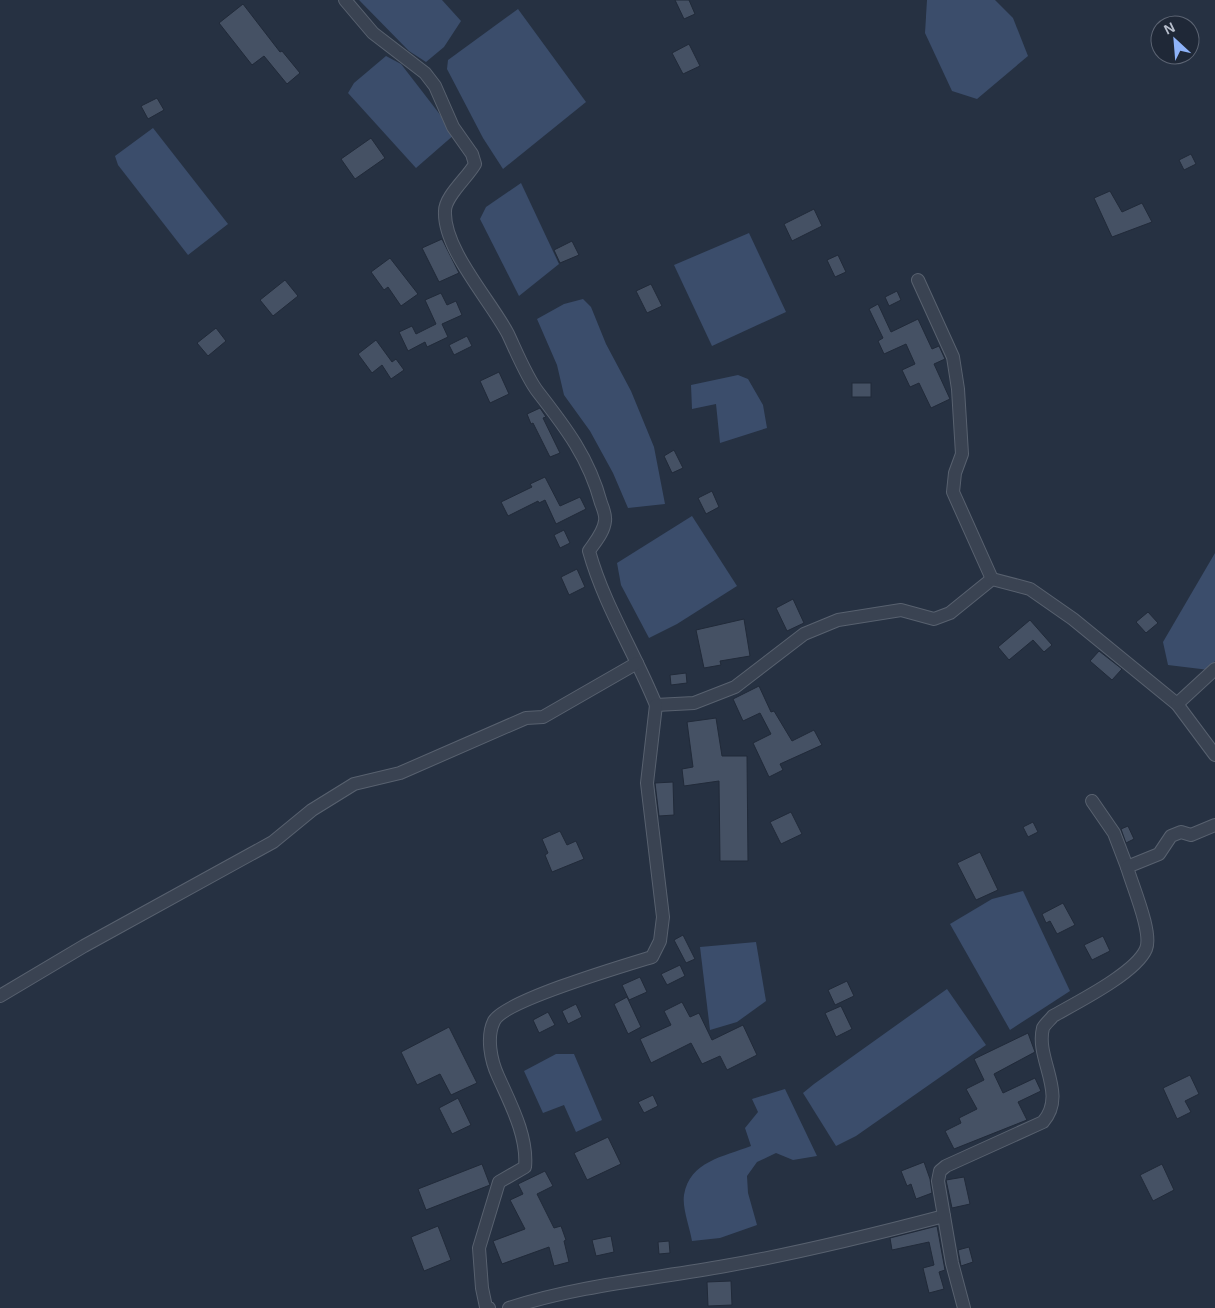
<svg xmlns="http://www.w3.org/2000/svg" width="1215" height="1308" font-family="Arial,sans-serif">
  <style>
    .water { fill: #3b4d6b }
    .building { fill: #455164; stroke: #212a39 }
    .lines { fill: none; stroke-linecap: round; stroke-linejoin: round }
    .minor-casing { stroke: #58616f; stroke-width: 14 }
    .minor { stroke: #3a4352; stroke-width: 12 }
  </style>
  <rect width="100%" height="100%" fill="#263142"/>
  <g class="water">
    <polygon points="359,0 442,0 461,21 444,47 426,62 409,51"/>
    <polygon points="927,0 995,0 1013,18 1028,56 977,99 952,91 925,33"/>
    <polygon points="518,9 586,102 503,169 483,138 447,69 448,60"/>
    <polygon points="386,56 401,64 455,134 416,168 348,93 354,83"/>
    <polygon points="153,128 228,224 188,255 118,165 115,156"/>
    <polygon points="521,183 559,264 519,296 480,219 486,207"/>
    <polygon points="749,233 786,312 712,346 674,265"/>
    <polygon points="583,299 591,307 606,344 631,391 654,447 665,504 628,508 613,473 590,431 564,395 557,365 537,319 564,304"/>
    <polygon points="738,375 748,379 763,405 767,428 720,443 716,404 692,409 691,385"/>
    <polygon points="692,516 737,586 677,624 649,638 621,585 617,563"/>
    <polygon points="1215,553 1215,661 1209,670 1168,665 1163,642"/>
    <polygon points="1023,891 1070,991 1010,1030 950,924 992,899"/>
    <polygon points="756,942 766,1001 737,1022 710,1030 700,947"/>
    <polygon points="947,989 986,1045 856,1136 836,1146 803,1093 814,1084"/>
    <polygon points="556,1054 574,1054 602,1120 576,1132 564,1105 543,1113 524,1071"/>
    <path d="M 785,1089 L 817,1156 L 793,1160 L 776,1153 L 757,1162 L 747,1176 L 748,1193 L 757,1225 L 720,1238 L 692,1241 C 690,1228 682,1208 684,1195 C 690,1161 723,1157 751,1146 L 745,1128 L 758,1112 L 752,1099 Z"/>
  </g>
  <g class="building">
    <polygon points="675,0 689,0 695,14 684,19"/>
    <polygon points="243,4 280,52 282,51 300,73 287,84 264,56 252,65 219,23"/>
    <polygon points="689,44 700,66 683,74 672,53"/>
    <polygon points="157,98 164,110 148,119 141,106"/>
    <polygon points="371,138 385,158 355,179 341,159"/>
    <polygon points="1191,154 1196,164 1184,170 1179,160"/>
    <polygon points="1110,191 1122,212 1142,203 1152,222 1112,237 1094,198"/>
    <polygon points="814,209 822,226 792,241 784,224"/>
    <polygon points="442,239 459,273 439,282 422,248"/>
    <polygon points="572,241 579,255 560,263 554,250"/>
    <polygon points="838,255 846,272 835,277 827,260"/>
    <polygon points="390,258 418,294 401,306 388,287 384,290 371,272"/>
    <polygon points="285,280 298,296 273,316 260,300"/>
    <polygon points="651,284 662,306 647,313 636,291"/>
    <polygon points="897,291 901,300 889,306 885,297"/>
    <polygon points="441,293 447,305 456,301 462,315 442,324 448,337 427,347 425,342 408,351 399,332 412,326 416,334 436,324 425,300"/>
    <polygon points="878,304 891,332 918,319 932,349 939,346 945,359 934,364 950,399 931,408 919,383 910,387 902,370 915,364 906,344 884,354 878,341 883,338 869,309"/>
    <polygon points="216,328 226,341 208,356 197,343"/>
    <polygon points="467,336 472,346 454,355 449,345"/>
    <polygon points="376,340 392,362 396,359 404,370 391,379 382,365 372,373 358,354"/>
    <polygon points="499,372 509,394 490,403 480,381"/>
    <rect x="852" y="383" width="19" height="14"/>
    <polygon points="540,408 546,417 543,418 560,453 550,457 533,423 531,424 527,414"/>
    <polygon points="674,450 683,468 672,473 664,456"/>
    <polygon points="545,477 560,506 580,497 586,509 556,524 545,500 539,503 538,501 508,516 501,502 532,487 530,484"/>
    <polygon points="712,491 719,507 706,514 698,498"/>
    <polygon points="564,530 570,543 560,548 554,535"/>
    <polygon points="577,569 585,587 569,595 561,577"/>
    <polygon points="793,599 804,623 787,631 776,608"/>
    <polygon points="1148,612 1158,623 1146,633 1136,622"/>
    <polygon points="744,619 750,656 720,661 721,665 704,668 696,630"/>
    <polygon points="1030,620 1052,645 1044,652 1033,640 1009,660 998,647"/>
    <polygon points="1099,651 1122,669 1112,680 1090,661"/>
    <polygon points="686,673 687,683 671,685 670,675"/>
    <polygon points="759,686 771,712 774,711 792,741 814,730 822,745 780,764 783,770 769,777 753,743 771,734 760,713 743,721 733,699"/>
    <polygon points="716,718 722,756 747,756 748,861 720,861 719,781 684,786 682,769 693,767 687,722"/>
    <polygon points="673,782 674,815 659,816 655,783"/>
    <polygon points="791,812 802,834 781,844 770,822"/>
    <polygon points="1033,822 1038,832 1028,837 1023,827"/>
    <polygon points="1128,826 1134,839 1126,843 1121,829"/>
    <polygon points="560,831 567,845 576,841 584,859 552,872 545,855 548,853 542,839"/>
    <polygon points="980,852 998,890 976,900 957,863"/>
    <polygon points="1063,903 1075,925 1057,934 1050,921 1046,923 1042,914"/>
    <polygon points="683,935 695,959 686,963 674,940"/>
    <polygon points="1103,936 1110,951 1092,960 1084,945"/>
    <polygon points="680,965 685,976 667,985 661,974"/>
    <polygon points="640,977 647,992 629,1000 622,985"/>
    <polygon points="847,981 854,996 835,1005 828,990"/>
    <polygon points="627,997 641,1027 628,1034 614,1004"/>
    <polygon points="682,1002 690,1017 699,1013 712,1040 743,1025 757,1055 727,1070 720,1056 702,1064 691,1043 651,1063 640,1039 671,1025 664,1011"/>
    <polygon points="576,1004 582,1017 568,1024 562,1011"/>
    <polygon points="841,1006 852,1029 836,1037 825,1013"/>
    <polygon points="548,1012 555,1025 539,1033 533,1020"/>
    <polygon points="449,1027 477,1083 451,1095 440,1074 417,1085 401,1052"/>
    <polygon points="1028,1033 1035,1052 994,1074 1003,1093 1035,1078 1041,1091 1018,1102 1027,1120 954,1149 945,1131 961,1123 959,1118 977,1109 966,1089 984,1080 974,1059"/>
    <polygon points="1190,1075 1199,1094 1185,1101 1191,1112 1177,1119 1163,1088"/>
    <polygon points="653,1095 658,1106 644,1113 638,1102"/>
    <polygon points="458,1098 471,1125 452,1134 439,1108"/>
    <polygon points="608,1137 621,1164 587,1180 574,1153"/>
    <polygon points="924,1162 930,1179 932,1193 916,1199 911,1184 907,1186 901,1171"/>
    <polygon points="482,1164 490,1185 426,1210 418,1189"/>
    <polygon points="1162,1164 1174,1190 1153,1201 1140,1175"/>
    <polygon points="545,1171 553,1186 537,1194 554,1228 561,1226 566,1240 564,1241 569,1262 554,1266 549,1247 502,1264 493,1241 525,1229 510,1200 523,1194 518,1184"/>
    <polygon points="964,1177 970,1204 952,1208 946,1180"/>
    <polygon points="438,1226 451,1260 424,1271 411,1237"/>
    <polygon points="937,1226 945,1270 939,1272 944,1289 929,1293 923,1268 934,1265 929,1242 892,1250 890,1238"/>
    <polygon points="611,1236 614,1252 596,1256 592,1240"/>
    <polygon points="669,1241 670,1253 659,1254 658,1242"/>
    <polygon points="969,1247 973,1262 961,1266 958,1250"/>
    <polygon points="731,1281 732,1305 708,1306 707,1282"/>
  </g>
  <g class="lines">
    <g class="minor-casing">
      <g id="minor">
        <path d="M 345,0 L 373,33 L 425,73 L 435,86 L 453,127 L 472,154 L 475,164 C 468,177 445,196 445,211 C 443,249 491,301 508,334 C 516,351 527,378 538,392 C 566,428 589,458 601,503 C 603,508 606,516 605,521 C 604,532 595,542 589,551 C 604,605 635,653 656,705 L 694,703 L 735,687 L 804,634 L 838,620 L 901,610 L 934,619 L 950,613 L 992,579 L 1030,589 L 1073,619 L 1177,704 L 1215,755"/>
        <polyline points="918,280 953,357 958,389 962,454 955,473 953,492 992,579"/>
        <polyline points="1177,704 1215,669"/>
        <polyline points="1092,801 1114,833 1127,867"/>
        <polyline points="0,996 84,946 273,842 312,810 354,784 400,773 526,718 543,717 637,663"/>
        <path d="M 489,1308 L 486,1307 L 482,1288 L 479,1248 L 499,1182 L 525,1167 C 528,1136 510,1103 498,1076 C 491,1061 486,1037 494,1021 C 504,1001 626,965 652,957 L 660,941 L 663,917 L 647,783 L 656,705"/>
        <path d="M 509,1308 C 580,1285 653,1279 725,1266 C 799,1253 872,1235 944,1216"/>
        <path d="M 964,1308 L 952,1263 L 938,1181 L 940,1171 L 946,1166 L 1043,1122 C 1068,1094 1035,1059 1043,1028 C 1045,1024 1050,1020 1053,1016 C 1076,1003 1136,973 1146,949 C 1153,933 1132,885 1127,867 L 1159,854 L 1171,836 L 1181,832 L 1191,835 L 1215,825"/>
      </g>
    </g>
    <use href="#minor" class="minor"/>
  </g>
  <g transform="translate(1175 40) rotate(334)"><circle r="24" fill="#1f2837" stroke="#5c6473"/>
  <path d="M0-4L9 19L0 12L-9 19Z" fill="#8eb3f9"/>
  <text y="-8" font-size="14" font-weight="bold" text-anchor="middle" fill="#b7becc">N</text>
  </g>
</svg>
